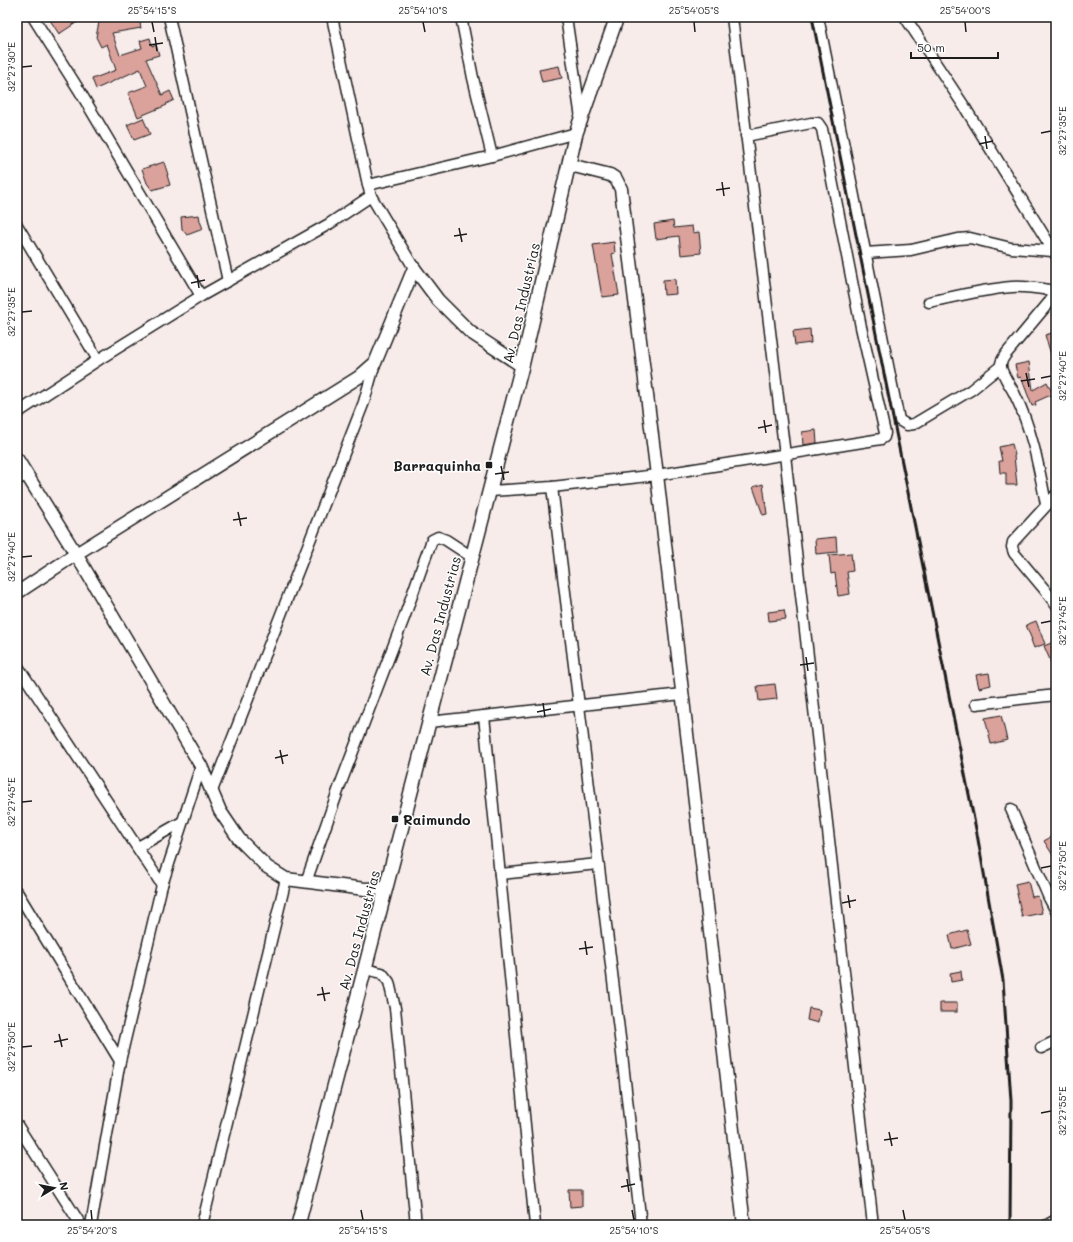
<svg xmlns="http://www.w3.org/2000/svg" width="1073" height="1242" font-family="Mali,sans-serif">
  <style>
    .building { fill: #dba19b; stroke: #1c1c1c }
    .lines { fill: none; stroke-linecap: round; stroke-linejoin: round }
    .minor-casing { stroke: #1c1c1c; stroke-width: 13 }
    .tertiary-casing { stroke: #1c1c1c; stroke-width: 15 }
    .secondary-casing { stroke: #1c1c1c; stroke-width: 16 }
    .minor { stroke: #fff; stroke-width: 10 }
    .tertiary { stroke: #fff; stroke-width: 12 }
    .secondary { stroke: #fff; stroke-width: 13 }
    .rail { stroke: #1c1c1c; stroke-width: 3 }
    .ticks { fill: none; stroke: #1c1c1c; stroke-width: 1.5 }
    .poi-dot { fill: #1c1c1c; stroke: #fff; stroke-width: 1.5 }
    .labels { text-anchor: middle; dominant-baseline: central; stroke-width: 3; stroke-linejoin: round; paint-order: stroke }
    .street-label { font-size: 14px; fill: #1c1c1c; stroke: #fff }
    .poi-label { font-size: 14px; font-weight: bold; fill: #1c1c1c; stroke: #fff; text-anchor: end }
    .neatline { fill: none; stroke: #1c1c1c; stroke-width: 1.5 }
    .ticks-label { font-size: 10px; text-anchor: middle; fill: #1c1c1c }
  </style>
  <rect width="100%" height="100%" fill="#f8eceb"/>
  <filter id="ink" filterUnits="userSpaceOnUse"><feTurbulence type="fractalNoise" baseFrequency=".025" numOctaves="2"/><feDisplacementMap in="SourceGraphic" scale="8" xChannelSelector="R" yChannelSelector="G"/><feConvolveMatrix kernelMatrix="1 2 1 2 8 2 1 2 1" color-interpolation-filters="sRGB"/></filter>
  <g filter="url(#ink)">
    <g class="building">
      <polygon points="48,17 85,17 59,34"/>
      <polygon points="100,17 139,17 141,28 112,33 120,55 142,48 140,41 150,38 152,46 156,45 159,55 146,59 162,95 170,91 174,100 166,104 167,105 138,117 128,93 147,86 140,69 96,89 92,79 116,70 107,44 101,47 96,37"/>
      <polygon points="559,66 562,78 542,82 539,70"/>
      <polygon points="143,118 150,134 134,140 127,125"/>
      <polygon points="164,162 168,175 167,175 170,185 152,190 147,183 142,169"/>
      <polygon points="199,215 200,221 203,229 187,235 182,229 181,217"/>
      <polygon points="673,221 674,228 692,226 693,233 699,232 701,253 681,255 679,236 656,239 654,224"/>
      <polygon points="614,242 615,253 612,254 619,295 602,297 593,245"/>
      <polygon points="675,279 676,294 664,295 663,280"/>
      <polygon points="810,329 811,343 795,345 793,331"/>
      <polygon points="1056,332 1056,364 1054,364 1045,335"/>
      <polygon points="1029,362 1033,390 1047,382 1053,394 1035,402 1036,405 1032,406 1021,377 1018,378 1015,365"/>
      <polygon points="816,430 817,443 803,445 802,432"/>
      <polygon points="1012,444 1015,455 1014,456 1017,485 1006,485 1006,473 1000,473 999,461 1002,461 999,447"/>
      <polygon points="763,484 767,514 763,515 753,487"/>
      <polygon points="836,537 837,552 816,554 815,539"/>
      <polygon points="851,553 853,571 847,572 850,594 838,596 835,573 831,574 829,555"/>
      <polygon points="784,610 786,619 769,621 768,612"/>
      <polygon points="1036,621 1045,644 1034,648 1031,640 1032,640 1026,625"/>
      <polygon points="1056,641 1056,674 1044,646"/>
      <polygon points="989,673 991,685 979,688 976,675"/>
      <polygon points="775,684 777,699 759,701 757,686"/>
      <polygon points="1001,715 1007,740 991,744 985,718"/>
      <polygon points="1056,834 1056,860 1044,841"/>
      <polygon points="1028,881 1032,897 1038,896 1042,913 1022,917 1015,884"/>
      <polygon points="967,930 971,944 952,949 949,935"/>
      <polygon points="961,971 962,980 951,982 950,973"/>
      <rect x="940" y="1003" width="17" height="9"/>
      <polygon points="809,1008 820,1010 818,1023 807,1020"/>
      <polygon points="569,1190 582,1190 582,1206 570,1207"/>
    </g>
    <g class="lines">
      <g class="minor-casing">
        <g id="minor">
          <polyline points="33,17 79,90 201,296"/>
          <polyline points="169,17 228,281"/>
          <polyline points="332,17 368,185 371,196 414,268"/>
          <polyline points="461,17 473,78 492,156"/>
          <polyline points="566,17 581,118"/>
          <polyline points="732,17 785,455 873,1225"/>
          <polyline points="818,17 899,420 907,425 914,424 971,390 1001,366"/>
          <polyline points="905,17 964,106 1056,255"/>
          <polyline points="368,185 492,156 576,133"/>
          <polyline points="17,225 98,360"/>
          <polyline points="865,253 911,250 958,239 970,238 1011,248 1053,251"/>
          <path d="M 929,302 C 957,296 985,289 1012,287 C 1027,286 1042,289 1056,291"/>
          <polyline points="17,413 98,360 201,296 329,224 371,196"/>
          <polyline points="17,480 27,474"/>
          <polyline points="552,487 622,1054 641,1225"/>
          <polyline points="490,491 552,487 657,475 881,439 884,437 885,433 861,327 822,129 818,123 811,123 746,136"/>
          <polyline points="1056,495 1013,542 1012,547 1014,553 1045,590 1056,605"/>
          <path d="M 1046,504 C 1039,468 1032,429 1015,395 C 1013,390 1009,385 1006,379 C 1000,367 998,365 1006,354 L 1056,294"/>
          <polyline points="17,665 162,885"/>
          <polyline points="976,704 1056,695"/>
          <polyline points="484,716 535,1225"/>
          <polyline points="429,722 682,694"/>
          <polyline points="212,791 364,402 375,363"/>
          <polyline points="1011,809 1049,898 1056,911"/>
          <polyline points="138,847 182,822"/>
          <polyline points="500,874 598,864"/>
          <polyline points="306,882 339,788 404,618 422,567 432,540 438,537 446,540 472,557"/>
          <polyline points="17,892 120,1061"/>
          <polyline points="365,969 382,973 389,982 395,1008 416,1225"/>
          <polyline points="1041,1048 1056,1041"/>
          <polyline points="17,1125 81,1225"/>
          <polyline points="91,1225 120,1061 162,885 201,766"/>
          <polyline points="202,1225 286,879"/>
          <polyline points="1047,1225 1056,1220"/>
        </g>
      </g>
      <g class="tertiary-casing">
        <g id="tertiary">
          <polyline points="570,165 610,175 616,179 621,189 657,475 744,1225"/>
          <polyline points="414,268 438,300 470,332 522,366"/>
          <polyline points="17,459 76,554 201,766 220,811 239,839 267,867 286,879 365,889 386,888"/>
          <polyline points="17,593 76,554 359,377 375,363 414,268"/>
        </g>
      </g>
      <g class="secondary-casing">
        <polyline id="secondary" points="298,1225 522,366 576,133 617,17"/>
      </g>
      <use href="#minor" class="minor"/>
      <use href="#tertiary" class="tertiary"/>
      <use href="#secondary" class="secondary"/>
      <polyline class="rail" points="812,17 977,834 1003,980 1011,1101 1010,1225"/>
    </g>
  </g>
  <path class="ticks" d="M 152,22 L 154,32M 423,22 L 425,32M 694,22 L 695,32M 965,22 L 966,32M 155,37 L 157,51M 149,45 L 163,43M 22,67 L 32,66M 1041,133 L 1051,131M 985,136 L 987,149M 979,144 L 993,141M 722,182 L 724,196M 716,190 L 730,188M 459,228 L 462,242M 454,236 L 467,234M 197,275 L 199,288M 191,283 L 205,280M 22,312 L 32,311M 1026,373 L 1029,387M 1041,378 L 1051,376M 1021,381 L 1035,379M 764,420 L 766,433M 758,428 L 772,425M 501,466 L 504,480M 495,474 L 509,472M 238,512 L 241,526M 233,520 L 247,518M 22,557 L 32,556M 1041,623 L 1051,621M 806,657 L 808,671M 800,665 L 814,663M 543,703 L 545,717M 537,712 L 551,709M 280,750 L 283,764M 275,758 L 288,755M 22,802 L 32,801M 1041,868 L 1051,866M 848,895 L 850,908M 842,903 L 856,900M 585,941 L 587,955M 579,949 L 593,947M 322,987 L 325,1001M 317,995 L 330,993M 59,1034 L 62,1047M 54,1042 L 68,1039M 22,1047 L 32,1046M 1041,1113 L 1051,1111M 889,1132 L 892,1146M 884,1140 L 898,1138M 627,1179 L 629,1192M 621,1187 L 635,1184M 91,1210 L 92,1220M 361,1210 L 363,1220M 632,1210 L 634,1220M 903,1210 L 905,1220"/>
  <g class="poi-dot">
    <rect x="485" y="461" width="8" height="8" rx="2"/>
    <rect x="391" y="815" width="8" height="8" rx="2"/>
  </g>
  <g class="labels">
    <g class="street-label">
      <text transform="translate(521 303) rotate(-77)">Av. Das Industrias</text>
      <text transform="translate(440 616) rotate(-75)">Av. Das Industrias</text>
      <text transform="translate(359 930) rotate(-75)">Av. Das Industrias</text>
    </g>
    <g class="poi-label">
      <text x="481" y="465">Barraquinha</text>
      <text x="403" y="819" text-anchor="start">Raimundo</text>
    </g>
  </g>
  <rect width="1073" height="1242" fill="none" stroke="#fff" stroke-width="44"/>
  <g transform="translate(54 1188) rotate(80)" stroke="#ffffff" stroke-width="3" paint-order="stroke">
  <path d="M0-3L7 15L0 10L-7 15Z" fill="#1c1c1c"/>
  <text y="-6" font-size="11" font-weight="bold" text-anchor="middle" fill="#1c1c1c">N</text>
  </g>
  <path d="M911 52v6h87v-6" fill="none" stroke="#1c1c1c" stroke-width="2"/>
  <text x="917" y="52" font-size="12" fill="#1c1c1c" stroke="#ffffff" stroke-width="3" paint-order="stroke">50 m</text>
  <rect x="22" y="22" width="1029" height="1198" class="neatline"/>
  <g class="ticks-label">
    <text x="152" y="14">25°54'15"S</text>
    <text x="423" y="14">25°54'10"S</text>
    <text x="694" y="14">25°54'05"S</text>
    <text x="965" y="14">25°54'00"S</text>
    <text transform="translate(11 67) rotate(-90)" y="4">32°27'30"E</text>
    <text transform="translate(1062 131) rotate(-90)" y="4">32°27'35"E</text>
    <text transform="translate(11 312) rotate(-90)" y="4">32°27'35"E</text>
    <text transform="translate(1062 376) rotate(-90)" y="4">32°27'40"E</text>
    <text transform="translate(11 557) rotate(-90)" y="4">32°27'40"E</text>
    <text transform="translate(1062 621) rotate(-90)" y="4">32°27'45"E</text>
    <text transform="translate(11 802) rotate(-90)" y="4">32°27'45"E</text>
    <text transform="translate(1062 866) rotate(-90)" y="4">32°27'50"E</text>
    <text transform="translate(11 1047) rotate(-90)" y="4">32°27'50"E</text>
    <text transform="translate(1062 1111) rotate(-90)" y="4">32°27'55"E</text>
    <text x="92" y="1234">25°54'20"S</text>
    <text x="363" y="1234">25°54'15"S</text>
    <text x="634" y="1234">25°54'10"S</text>
    <text x="905" y="1234">25°54'05"S</text>
  </g>
</svg>
